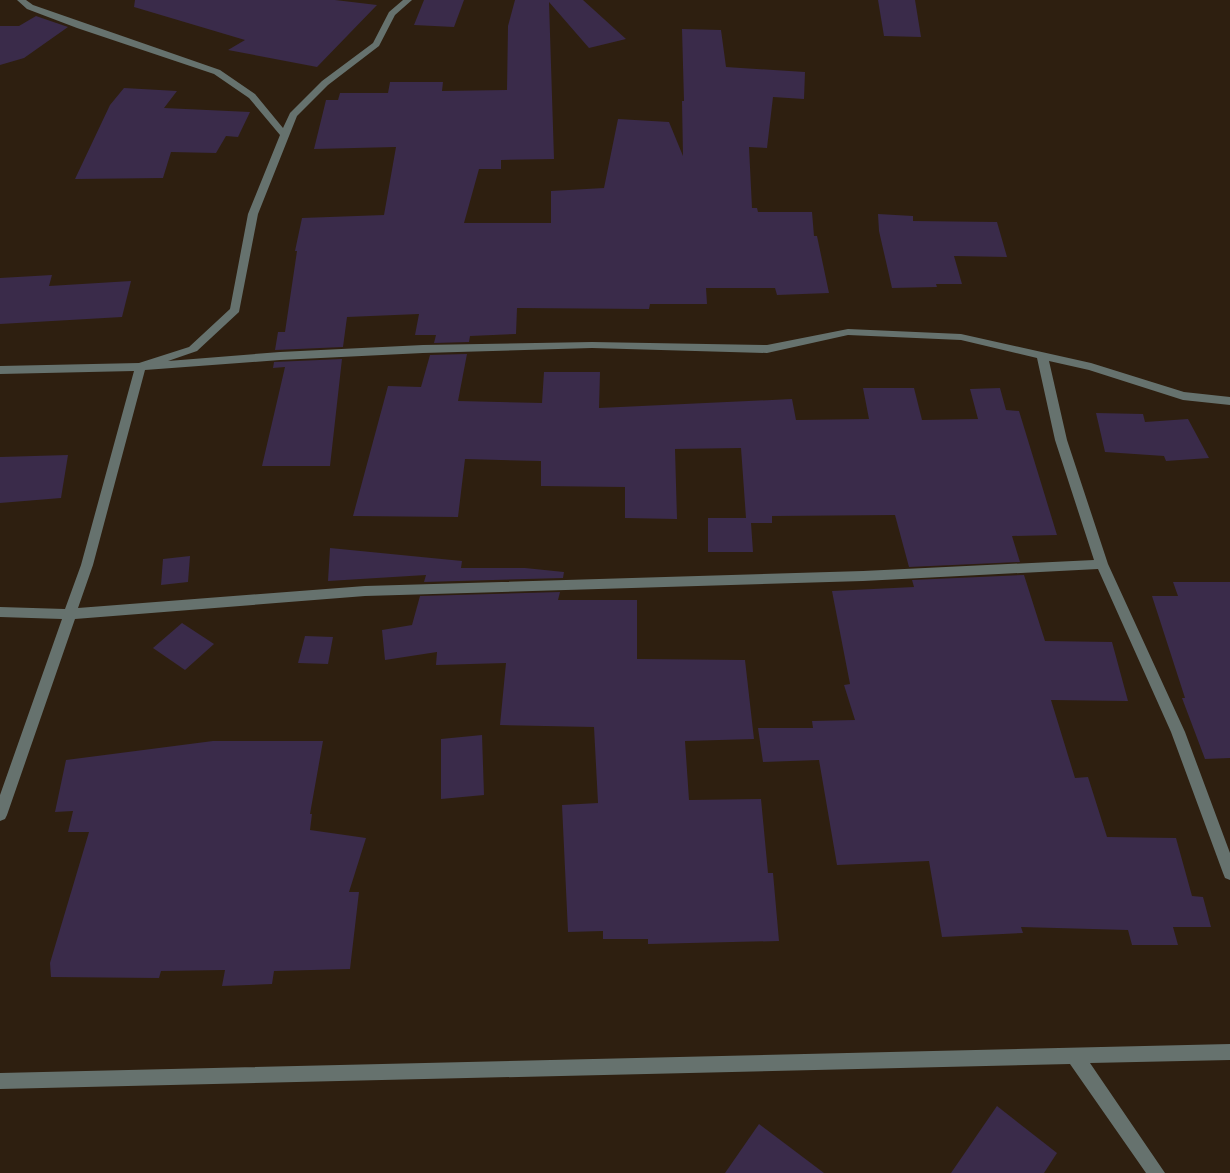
<svg xmlns="http://www.w3.org/2000/svg" width="1230" height="1173" font-family="Karla,sans-serif">
  <style>
    .building { fill: #3a2b4a }
    .lines { fill: none; stroke-linecap: round; stroke-linejoin: round }
    .minor { fill: #66726e; fill-rule: evenodd }
  </style>
  <rect width="100%" height="100%" fill="#2e1f10"/>
  <g class="building">
    <polygon points="135,0 335,0 377,5 317,67 228,50 245,40 134,7"/>
    <polygon points="424,0 464,0 454,27 414,25"/>
    <polygon points="515,0 583,0 626,39 589,48 549,2 554,159 501,160 501,169 479,169 464,223 551,223 551,191 604,188 618,119 669,122 683,156 682,101 684,101 682,29 721,30 726,67 805,72 804,99 773,97 767,148 749,147 752,208 757,208 758,212 812,212 814,236 817,236 829,293 777,295 775,288 706,288 707,304 650,304 649,309 517,308 516,334 470,336 469,342 434,343 436,335 415,335 419,314 347,317 343,347 275,350 278,332 285,332 297,251 295,251 302,218 384,215 396,147 314,149 326,100 338,100 340,93 388,93 390,82 443,82 442,91 507,90 508,26"/>
    <polygon points="878,0 915,0 921,37 884,36"/>
    <polygon points="36,16 68,27 24,58 0,65 0,26 19,26"/>
    <polygon points="124,88 177,91 164,108 250,112 238,137 226,136 216,153 171,152 163,178 75,179 110,105"/>
    <polygon points="878,214 913,216 913,221 997,222 1007,257 954,256 962,284 936,284 937,287 892,288 879,231"/>
    <polygon points="52,275 49,286 131,281 122,317 0,324 0,278"/>
    <polygon points="467,354 458,401 542,403 544,372 600,372 599,408 792,399 796,420 869,419 863,388 914,388 922,420 978,419 970,389 1000,388 1006,410 1019,411 1057,535 1012,536 1020,562 909,567 895,515 772,516 772,523 751,523 753,552 708,552 708,518 746,518 741,448 675,449 677,519 625,518 625,487 541,486 541,461 465,459 458,517 353,516 388,386 421,387 430,355"/>
    <polygon points="342,359 330,466 262,466 285,367 273,368 274,362"/>
    <polygon points="1096,413 1143,414 1145,422 1188,419 1209,458 1166,461 1164,456 1105,452"/>
    <polygon points="68,455 61,498 0,503 0,457"/>
    <polygon points="330,548 462,561 461,568 525,568 564,572 563,578 424,582 426,575 328,581"/>
    <polygon points="190,556 188,582 161,585 163,559"/>
    <polygon points="1024,575 1045,641 1112,642 1128,701 1051,700 1075,778 1088,777 1107,837 1176,838 1192,896 1203,897 1211,927 1173,927 1178,945 1132,945 1128,930 1021,927 1023,933 942,937 929,861 837,865 819,760 763,762 758,728 813,728 812,721 855,720 844,685 850,684 832,591 914,587 912,580"/>
    <polygon points="1173,582 1230,582 1230,758 1205,759 1182,698 1185,698 1152,596 1178,596"/>
    <polygon points="560,592 558,600 637,600 637,659 745,660 754,739 685,741 689,800 761,799 768,873 773,873 779,941 648,944 648,939 603,939 603,931 568,932 562,805 598,803 594,727 500,725 506,663 436,665 437,652 385,660 382,630 412,625 420,596"/>
    <polygon points="182,623 214,644 185,670 153,648"/>
    <polygon points="305,636 333,637 328,664 298,663"/>
    <polygon points="482,735 484,795 441,799 441,739"/>
    <polygon points="213,741 323,741 310,814 312,814 310,830 366,838 349,892 359,892 350,969 274,971 272,984 222,986 225,970 161,971 159,978 51,977 50,963 89,832 68,832 73,811 55,812 66,760"/>
    <polygon points="997,1106 1057,1153 1044,1173 951,1173"/>
    <polygon points="759,1124 824,1173 725,1173"/>
  </g>
  <g class="lines">
    <g class="minor">
      <path d="M 17,0 L 26,0 L 33,5 L 220,70 L 255,94 L 283,128 L 290,113 L 322,81 L 373,43 L 389,12 L 403,0 L 412,0 L 395,15 L 379,46 L 328,85 L 297,116 L 258,214 L 239,312 L 197,351 L 168,361 L 280,352 L 423,345 L 592,342 L 767,345 L 848,329 L 961,334 L 1091,363 L 1184,392 L 1230,397 L 1230,405 L 1183,400 L 1089,370 L 1049,361 L 1067,440 L 1108,564 L 1185,732 L 1230,853 L 1230,880 L 1225,878 L 1223,873 L 1171,732 L 1098,569 L 863,581 L 365,596 L 75,619 L 7,815 L 5,819 L 0,821 L 0,795 L 62,619 L 0,617 L 0,607 L 65,609 L 81,565 L 134,371 L 0,374 L 0,366 L 139,363 L 189,347 L 230,309 L 248,214 L 280,135 L 249,98 L 214,74 L 77,28 L 27,9 ZM 848,335 L 961,340 L 1037,358 L 1055,440 L 1094,560 L 863,571 L 365,586 L 78,608 L 93,565 L 145,370 L 280,360 L 423,353 L 592,348 L 767,353 Z"/>
      <polygon points="1230,1044 1230,1060 1090,1063 1165,1173 1146,1173 1070,1064 0,1089 0,1073"/>
    </g>
  </g>
</svg>
